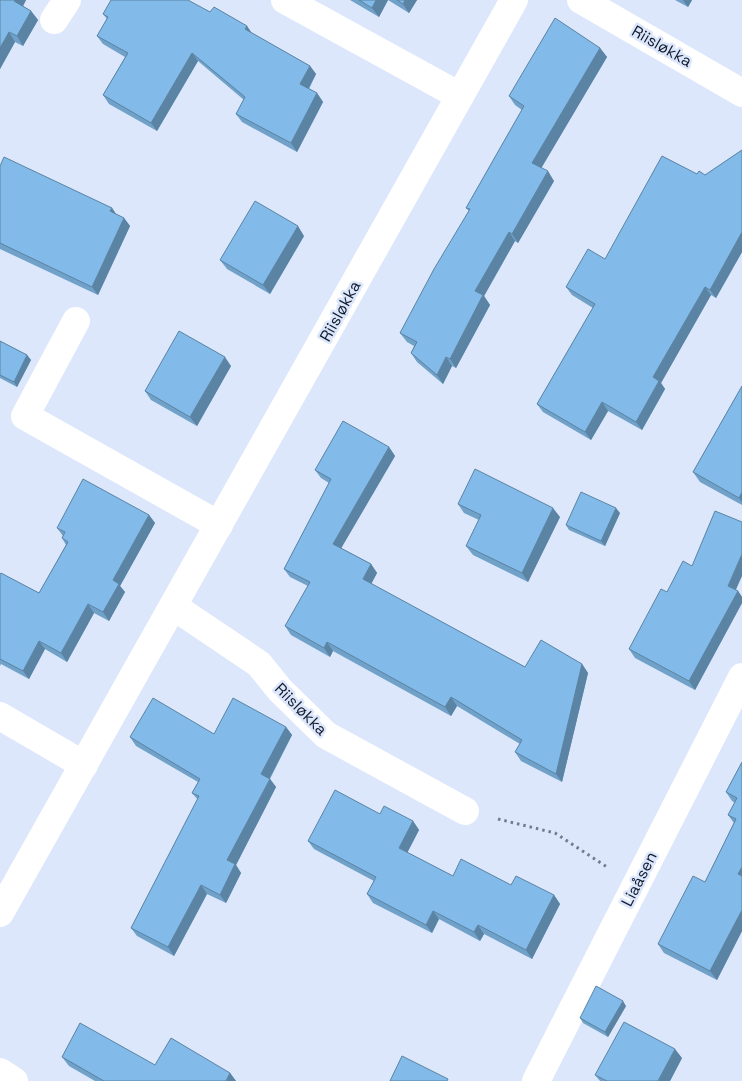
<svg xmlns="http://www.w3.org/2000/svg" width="742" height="1081" font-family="'Space Grotesk',sans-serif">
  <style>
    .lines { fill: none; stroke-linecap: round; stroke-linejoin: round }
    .path { stroke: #717b8f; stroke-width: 3; stroke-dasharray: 2.5 4; stroke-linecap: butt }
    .street { stroke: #fff; stroke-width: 28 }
    .wall { fill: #70a1c8 }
    .shaded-wall { fill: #5b83a3 }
    .building { fill: #82bbe9; stroke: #5b83a3 }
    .labels { text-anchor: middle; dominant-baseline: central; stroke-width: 5; stroke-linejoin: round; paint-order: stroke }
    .street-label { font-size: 16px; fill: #111a2d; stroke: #dce7fc }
  </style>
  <rect width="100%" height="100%" fill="#dce7fc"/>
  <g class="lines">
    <polyline class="path" points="498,819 555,833 607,867"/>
    <g class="street">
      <polyline points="285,0 460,96"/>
      <polyline points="581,0 742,93"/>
      <polyline points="54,20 67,0"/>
      <polyline points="76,321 25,416 219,525"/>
      <polyline points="173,606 259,664 280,690 326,735 465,811"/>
      <polyline points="0,716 84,765"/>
      <polyline points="0,913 514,0"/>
      <polyline points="0,1072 14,1081"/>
      <polyline points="536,1081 742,677"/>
    </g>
  </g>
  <g class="wall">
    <polygon points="0,0 26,0 23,6 31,11 38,20 23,46 15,42 0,69"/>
    <polygon points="350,0 417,0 409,13 388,0 379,17"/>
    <polygon points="675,0 692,0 688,7"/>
    <polygon points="210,12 247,26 252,34 310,66 316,74 309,89 317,93 323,102 297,152 242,122 236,114 244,100 198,61 157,131 109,104 103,95 125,57 103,44 97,36 107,19 103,14"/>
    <polygon points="600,48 607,57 541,168 554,181 518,243 515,241 484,296 490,305 456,368 452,366 443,384 417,362 411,353 414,346 407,342 400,333 469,211 466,208 522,110 515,105 509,96"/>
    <polygon points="742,150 742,252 716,298 711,295 661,383 665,389 642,430 608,411 591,440 543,412 537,404 593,308 572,295 566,287 605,259 697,174 705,175"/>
    <polygon points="0,166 112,208 116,214 124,218 130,226 98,295 0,249"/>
    <polygon points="304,236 270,294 227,269 220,260"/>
    <polygon points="0,341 27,355 31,360 17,387 0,378"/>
    <polygon points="231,366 197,426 151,400 145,391"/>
    <polygon points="742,386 742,505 700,482 693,472"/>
    <polygon points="389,447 395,456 341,548 371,564 377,573 371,584 525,667 582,664 588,673 562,782 521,761 515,752 520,744 457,706 451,716 333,651 330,657 291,635 285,626 308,586 290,577 284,569 329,483 321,478 315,470"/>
    <polygon points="458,504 560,517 528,582 473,555 466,546 479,520 464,513"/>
    <polygon points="620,513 605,546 569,530 566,525"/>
    <polygon points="149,515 155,523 120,586 125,592 109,621 94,613 67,662 45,649 29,679 1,664 0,666 0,574 39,593 66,545 62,538 63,536 57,528"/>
    <polygon points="736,590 738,591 742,597 742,603 695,690 635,658 629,649 667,592"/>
    <polygon points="286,727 292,735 270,779 276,787 236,865 241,873 226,903 207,894 174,956 137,936 131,928 198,800 192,793 198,782 136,746 130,737 214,734"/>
    <polygon points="742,762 742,931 717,980 664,953 658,944 705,882 734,823 728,815 735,803 732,801 726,792"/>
    <polygon points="380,814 413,821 419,830 407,853 453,876 511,885 554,895 560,904 532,959 484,934 480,941 439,919 432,933 373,903 367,894 374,881 314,849 308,841"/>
    <polygon points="626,1006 608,1037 583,1023 580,1018"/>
    <polygon points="62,1057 155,1065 230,1073 236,1081 95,1081 69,1066"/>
    <polygon points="682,1058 670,1081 600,1081 595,1075"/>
  </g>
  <g class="shaded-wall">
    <polygon points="15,0 26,0 21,10 14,1"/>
    <polygon points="376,0 388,0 379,17 372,8"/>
    <polygon points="405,0 417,0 409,13 403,4"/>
    <polygon points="683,0 692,0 688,7"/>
    <polygon points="31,11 38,20 23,46 17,36"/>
    <polygon points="247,26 253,35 245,29"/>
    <polygon points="9,32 15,42 0,69 0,48"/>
    <polygon points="600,48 607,57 539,172 532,163"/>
    <polygon points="192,53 198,61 157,131 151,123"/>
    <polygon points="310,66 316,74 306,93 300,84"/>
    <polygon points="317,93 323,102 297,152 291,143"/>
    <polygon points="548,171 554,181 518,243 512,234"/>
    <polygon points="112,208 118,217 110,211"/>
    <polygon points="124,218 130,226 98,295 92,287"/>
    <polygon points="298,226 304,236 270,294 263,285"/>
    <polygon points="509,232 515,241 484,296 490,305 456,368 450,359 475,291"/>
    <polygon points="742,232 742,252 716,298 710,290"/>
    <polygon points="705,287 711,295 661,383 665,389 642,430 636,422 653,377"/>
    <polygon points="27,355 31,360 17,387 14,382"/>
    <polygon points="225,357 231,366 197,426 190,417"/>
    <polygon points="446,357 452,366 443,384 437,375"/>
    <polygon points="602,402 608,411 591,440 585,432"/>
    <polygon points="389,447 395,456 339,552 333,544"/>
    <polygon points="742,492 742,502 739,498"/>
    <polygon points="553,508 560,517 528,582 522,573"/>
    <polygon points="616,508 620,513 605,546 601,541"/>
    <polygon points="149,515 155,523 120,586 125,592 109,621 103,612 113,580"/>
    <polygon points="742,554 742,576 734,594 728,586"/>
    <polygon points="371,564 377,573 369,588 363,579"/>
    <polygon points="738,591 742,597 742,603 695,690 689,681"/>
    <polygon points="88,604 94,613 67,662 61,653"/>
    <polygon points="39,641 45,649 29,679 23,671"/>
    <polygon points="327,642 333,651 330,657 324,648"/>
    <polygon points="582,664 588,673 562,782 556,774"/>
    <polygon points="451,697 457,706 451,716 445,707"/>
    <polygon points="286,727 292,735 267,783 261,774"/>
    <polygon points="270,779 276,787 236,865 241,873 226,903 220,895 227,860"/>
    <polygon points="413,821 419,830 405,857 399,848"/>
    <polygon points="742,867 742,880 738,874"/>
    <polygon points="201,885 207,894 174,956 168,947"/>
    <polygon points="554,895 560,904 532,959 526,950"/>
    <polygon points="742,910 742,931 717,980 710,971"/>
    <polygon points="433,911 439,919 432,933 426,925"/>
    <polygon points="478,925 484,934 480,941 474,932"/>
    <polygon points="623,1001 626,1006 608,1037 605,1032"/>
    <polygon points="675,1049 682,1058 670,1081 658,1081"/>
    <polygon points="230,1073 236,1081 226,1081"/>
  </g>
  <g class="building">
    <polygon points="0,0 15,0 14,1 31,11 17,36 9,32 0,48"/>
    <polygon points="111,0 188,0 210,12 214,7 247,26 245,29 310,66 300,84 317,93 291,143 236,114 245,97 192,53 151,123 103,95 128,53 97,36 108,17 103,14"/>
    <polygon points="359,0 376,0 372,8"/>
    <polygon points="397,0 405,0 403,4"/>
    <polygon points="555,18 600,48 532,163 548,171 512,234 509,232 475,291 483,295 450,359 446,357 437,375 411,353 417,342 400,333 434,269 470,209 466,208 524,106 509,96"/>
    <polygon points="742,150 742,232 710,290 705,287 653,377 659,381 636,422 602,402 585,432 537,404 595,304 566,287 588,249 605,259 662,156 697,174 699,171 705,175"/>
    <polygon points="4,157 112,208 110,211 124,218 92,287 0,243 0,166"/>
    <polygon points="255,201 298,226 263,285 220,260"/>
    <polygon points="179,331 225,357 190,417 145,391"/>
    <polygon points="0,341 27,355 14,382 0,375"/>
    <polygon points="742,386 742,492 739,498 693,472"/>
    <polygon points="343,421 389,447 333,544 371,564 363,579 525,667 541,640 582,664 556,774 515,752 522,740 451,697 445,707 327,642 324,648 285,626 310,582 284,569 331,479 315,470"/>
    <polygon points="475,469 553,508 522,573 466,546 481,515 458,504"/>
    <polygon points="83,479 149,515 113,580 119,584 103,612 88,604 61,653 39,641 23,671 0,659 0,574 1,573 39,593 68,542 62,538 65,532 57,528"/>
    <polygon points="581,492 616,508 601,541 566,525"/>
    <polygon points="715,511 742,522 742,554 728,586 738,591 689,681 629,649 661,589 667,592 683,561 692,566"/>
    <polygon points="153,698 214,734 233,698 286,727 261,774 270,779 227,860 235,864 220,895 201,885 168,947 131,928 199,796 192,793 200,779 130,737"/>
    <polygon points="742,762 742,867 738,874 742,876 742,910 710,971 658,944 693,876 705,882 736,819 728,815 737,798 726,792"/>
    <polygon points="335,790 380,814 384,806 413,821 399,848 453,876 461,859 511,885 516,876 554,895 526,950 478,925 474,932 433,911 426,925 367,894 376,877 308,841"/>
    <polygon points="596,986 623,1001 605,1032 580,1018"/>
    <polygon points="624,1022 675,1049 658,1081 607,1081 595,1075"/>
    <polygon points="80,1023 155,1065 171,1038 230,1073 226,1081 104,1081 62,1057"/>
    <polygon points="402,1056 448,1079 447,1081 390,1081"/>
  </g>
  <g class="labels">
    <g class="street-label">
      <text transform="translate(662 46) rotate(30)">Riisløkka</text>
      <text transform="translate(340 311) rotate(-61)">Riisløkka</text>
      <text transform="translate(301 709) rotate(45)">Riisløkka</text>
      <text transform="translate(639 879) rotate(-63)">Liaåsen</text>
    </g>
  </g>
</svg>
